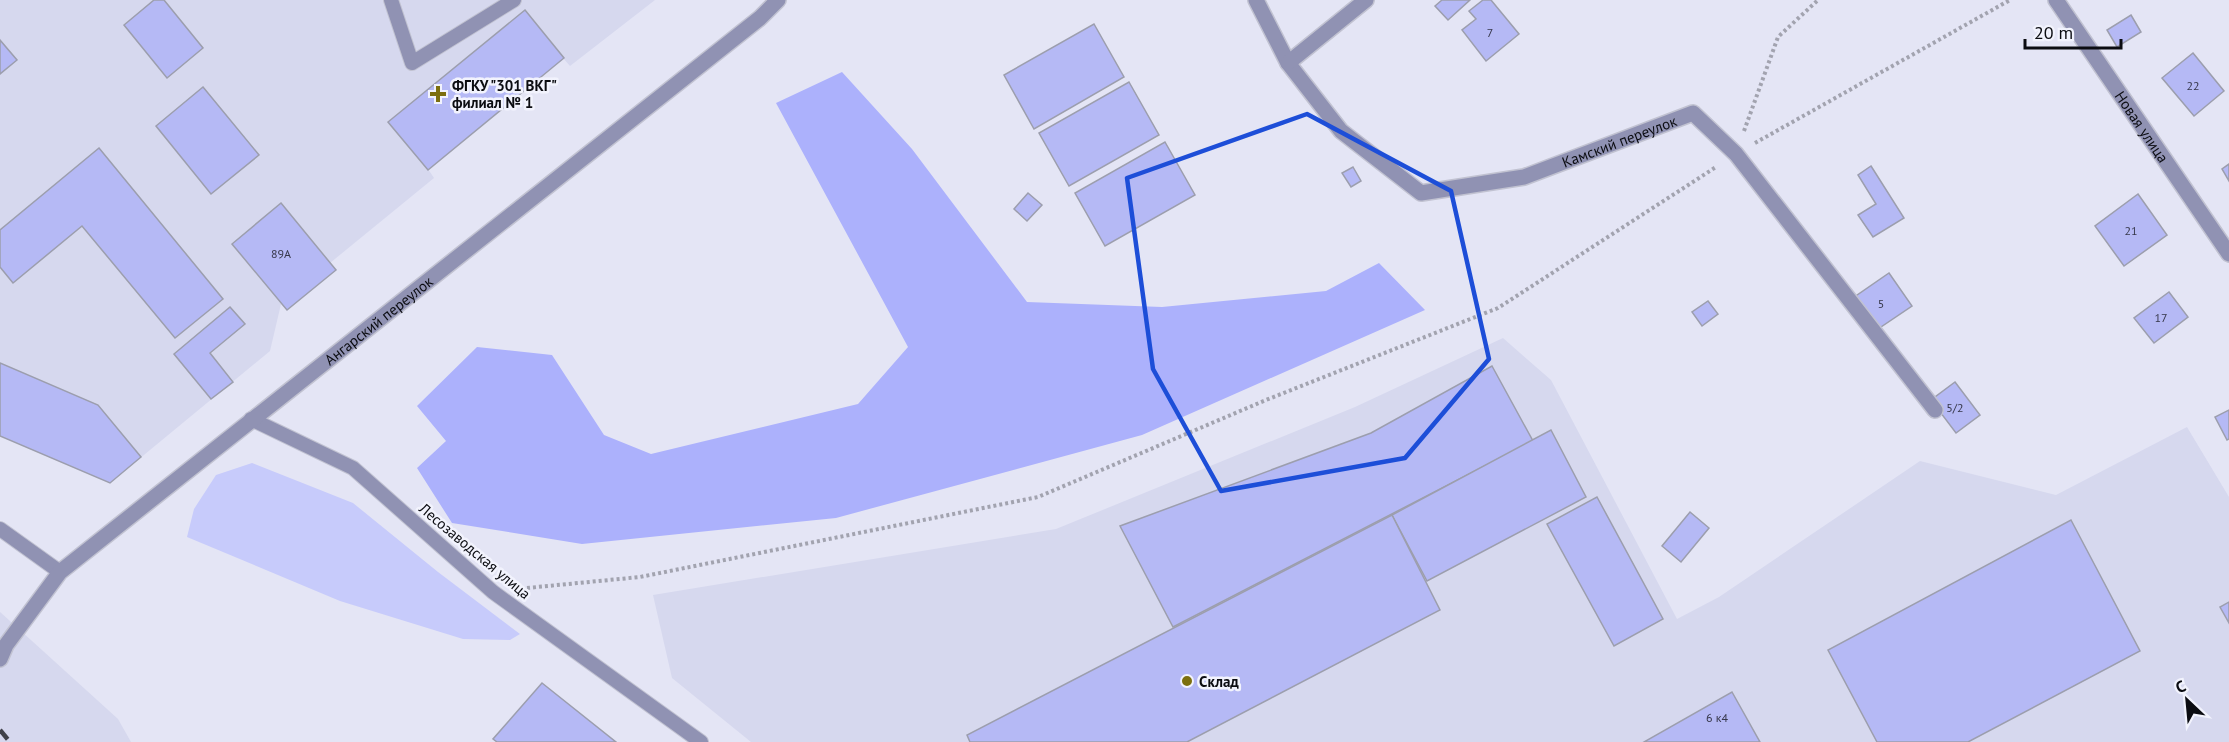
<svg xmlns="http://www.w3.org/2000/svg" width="2229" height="742" font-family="'PT Sans',sans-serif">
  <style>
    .built { fill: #d6d8ee }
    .green { fill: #c7cbfb }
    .forest { fill: #acb1fc }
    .building { fill: #b5b9f5; stroke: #9c9ead; stroke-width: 1.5 }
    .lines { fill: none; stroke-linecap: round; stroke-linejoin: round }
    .lane-casing { stroke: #c1c2d1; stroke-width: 16 }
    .street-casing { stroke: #c1c2d1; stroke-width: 18 }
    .path { stroke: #a2a3af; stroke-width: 4; stroke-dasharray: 3 3; stroke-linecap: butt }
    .lane { stroke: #9092b3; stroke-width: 14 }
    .street { stroke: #9092b3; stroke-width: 15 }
    .rail { stroke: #41424a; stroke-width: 4.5; stroke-dasharray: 12 6; stroke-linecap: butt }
    .marked { fill: none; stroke: #1d4ed8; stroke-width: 4.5; stroke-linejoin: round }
    .poi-dot { fill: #7c6f0e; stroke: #f2f3fd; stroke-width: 2 }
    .labels { text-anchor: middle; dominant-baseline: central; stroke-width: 5; stroke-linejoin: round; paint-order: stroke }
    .number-label { font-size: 12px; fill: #36374a }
    .poi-label { font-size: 15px; font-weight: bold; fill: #0b0c11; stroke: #f2f3fd; text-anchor: start }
    .street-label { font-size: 15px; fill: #0b0c11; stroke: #f2f3fd }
  </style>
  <rect width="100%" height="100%" fill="#e4e5f5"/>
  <g class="built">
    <polygon points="0,0 655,0 570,66 563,58 428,169 434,178 330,263 336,270 287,310 281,304 270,351 110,483 0,436"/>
    <polygon points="1503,338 1551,380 1677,619 1719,597 1920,461 2056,495 2187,427 2229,497 2229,742 751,742 672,678 653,595 1056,529 1355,407"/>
    <polygon points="0,612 118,719 131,742 0,742"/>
  </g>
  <polygon class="green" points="252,463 353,503 438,572 520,634 510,640 463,639 340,601 187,537 194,509 216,475"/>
  <polygon class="forest" points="842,72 912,149 1027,302 1162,307 1326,291 1379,263 1425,310 1142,435 836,518 582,544 452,523 417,468 446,441 417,406 477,347 552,355 604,435 651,454 858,404 908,347 776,103"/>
  <g class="building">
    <polygon points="154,0 164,0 203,48 167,78 124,25"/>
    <polygon points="1442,0 1470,0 1448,20 1435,6"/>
    <polygon points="1483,0 1491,0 1519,34 1486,61 1462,30 1476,19 1469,11"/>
    <polygon points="525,10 564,58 428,170 388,122"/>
    <polygon points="2131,15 2141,32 2117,47 2107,30"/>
    <polygon points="1094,24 1124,77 1034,129 1004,75"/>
    <polygon points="0,40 17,60 0,74"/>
    <polygon points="2193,53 2224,91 2194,116 2162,78"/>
    <polygon points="1129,82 1159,135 1069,186 1039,133"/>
    <polygon points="203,87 259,155 211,194 156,126"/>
    <polygon points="1165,142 1195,195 1105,246 1075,193"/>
    <polygon points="99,148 223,299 175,338 82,226 13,283 0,267 0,230"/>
    <polygon points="2229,164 2229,181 2222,169"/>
    <polygon points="1871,166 1904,218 1873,237 1858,215 1876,204 1858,175"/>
    <polygon points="1353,167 1361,181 1351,187 1342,173"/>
    <polygon points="1028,193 1042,205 1027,221 1014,209"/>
    <polygon points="2138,194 2167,235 2124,266 2095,226"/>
    <polygon points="281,203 336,270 287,310 232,244"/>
    <polygon points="1889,273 1912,306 1872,333 1850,300"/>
    <polygon points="2169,292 2188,317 2154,343 2134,318"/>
    <polygon points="1708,301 1718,314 1702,326 1692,312"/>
    <polygon points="230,307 245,324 210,353 233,382 211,399 174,354"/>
    <polygon points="0,363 98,405 141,457 110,483 0,436"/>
    <polygon points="1492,366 1533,441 1173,627 1120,526 1371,433"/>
    <polygon points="1955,382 1980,415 1956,433 1931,400"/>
    <polygon points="2229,410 2229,439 2227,440 2215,417"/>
    <polygon points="1551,430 1586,497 1427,581 1392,515"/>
    <polygon points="1597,497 1663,619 1614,646 1547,524"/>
    <polygon points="1690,512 1709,528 1681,562 1662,546"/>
    <polygon points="1392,515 1440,610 1187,742 970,742 967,735"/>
    <polygon points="2071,520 2140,651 1968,742 1877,742 1828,650"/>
    <polygon points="2229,602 2229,623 2220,607"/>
    <polygon points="542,683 616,742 497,742 493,739"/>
    <polygon points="1732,692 1760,742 1644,742"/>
  </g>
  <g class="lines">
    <g class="lane-casing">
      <g id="lane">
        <polyline points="391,0 412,63 514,0"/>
        <polyline points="251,419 353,468 493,592 701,742"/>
        <polyline points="0,529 60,572"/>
      </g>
    </g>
    <g class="street-casing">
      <g id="street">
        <path id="s1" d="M 1256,0 L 1288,63 L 1341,131 L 1421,193 L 1524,177 L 1693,113 L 1736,154 L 1935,410"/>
        <path id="s2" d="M 2056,0 L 2229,254"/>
        <polyline points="1288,63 1366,0"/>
        <path id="s3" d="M 0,659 L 6,645 L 60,572 L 760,18 L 778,0"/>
      </g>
    </g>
    <g class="path">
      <polyline points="1744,131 1778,37 1818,0"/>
      <polyline points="1755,143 2010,0"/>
      <polyline points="527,588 640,577 1038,497 1266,400 1498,308 1716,167"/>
    </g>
    <use href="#lane" class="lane"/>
    <use href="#street" class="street"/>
    <polyline class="rail" points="0,730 10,742"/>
  </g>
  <path class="marked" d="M 1307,114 L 1451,191 L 1489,359 L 1405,458 L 1221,491 L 1153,369 L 1127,178 Z"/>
  <g class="poi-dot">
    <path d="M435 85h6v6h6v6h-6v6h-6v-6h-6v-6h6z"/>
    <circle cx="1187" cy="681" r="6"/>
  </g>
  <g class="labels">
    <g class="number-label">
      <text x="1490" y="32">7</text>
      <text x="2193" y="85">22</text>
      <text x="2131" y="230">21</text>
      <text x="281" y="253">89А</text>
      <text x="1881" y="303">5</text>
      <text x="2161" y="317">17</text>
      <text x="1955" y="407">5/2</text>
      <text x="1717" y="717">6 к4</text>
    </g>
    <g class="poi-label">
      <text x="452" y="85">ФГКУ "301 ВКГ"<tspan x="452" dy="17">филиал № 1</tspan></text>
      <text x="1199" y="681">Склад</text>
    </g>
    <g class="street-label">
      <text stroke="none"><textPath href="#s2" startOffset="153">Новая улица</textPath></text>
      <text stroke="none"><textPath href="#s1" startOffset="464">Камский переулок</textPath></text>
      <text stroke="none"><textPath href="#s3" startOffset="512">Ангарский переулок</textPath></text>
      <text transform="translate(475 551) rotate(40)">Лесозаводская улица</text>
    </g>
  </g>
  <g transform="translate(2187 700) rotate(334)" stroke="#f2f3fd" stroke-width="4.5" paint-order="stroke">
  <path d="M0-4.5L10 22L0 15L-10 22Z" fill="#0b0c11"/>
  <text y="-9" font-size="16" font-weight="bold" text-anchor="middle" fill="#0b0c11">С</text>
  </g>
  <path d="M2025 39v9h96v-9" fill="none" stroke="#0b0c11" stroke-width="3"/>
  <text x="2034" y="39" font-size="18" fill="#0b0c11" stroke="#f2f3fd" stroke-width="4.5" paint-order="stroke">20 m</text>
</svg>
